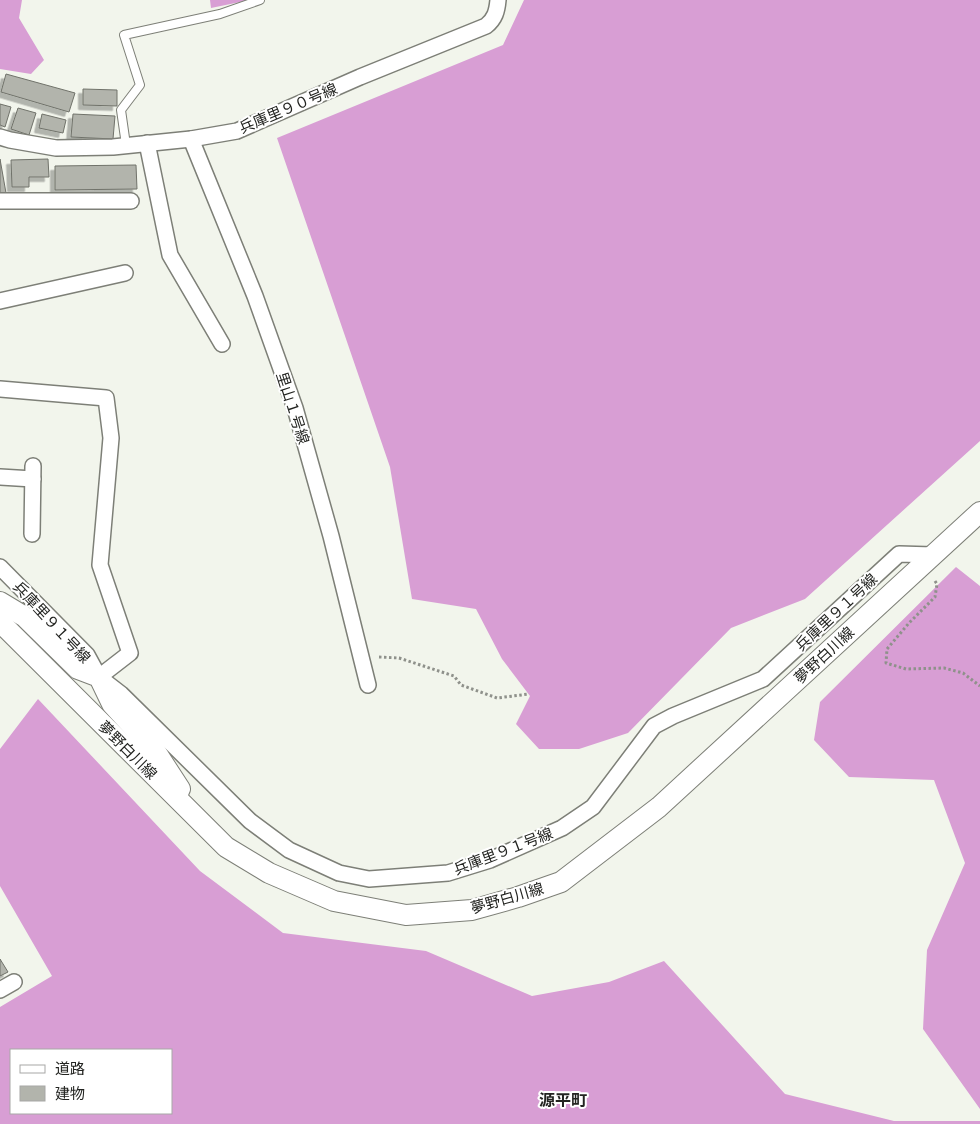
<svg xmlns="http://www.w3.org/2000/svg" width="980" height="1124" font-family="Montserrat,'Noto Sans JP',sans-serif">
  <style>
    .forest { fill: #d89ed4; fill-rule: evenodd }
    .building { fill: #b2b4ac; stroke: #70726a; filter: url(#shadow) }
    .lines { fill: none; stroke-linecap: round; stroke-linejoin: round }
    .service-casing { stroke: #7d7f77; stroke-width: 10 }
    .minor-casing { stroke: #7d7f77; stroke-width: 18 }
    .tertiary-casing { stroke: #7d7f77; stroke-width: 22 }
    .path { stroke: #8f918b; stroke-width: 3; stroke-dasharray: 2.5 2.5; stroke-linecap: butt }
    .service { stroke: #fff; stroke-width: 8 }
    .minor { stroke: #fff; stroke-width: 15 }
    .tertiary { stroke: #fff; stroke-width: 20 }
    .labels { text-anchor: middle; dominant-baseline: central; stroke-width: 4; stroke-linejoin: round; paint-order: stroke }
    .street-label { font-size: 15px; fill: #232421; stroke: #fff }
    .neighbourhood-label { font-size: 16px; font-weight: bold; fill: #232421; stroke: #fff }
  </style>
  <defs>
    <filter id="shadow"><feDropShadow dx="-4.5" dy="4.5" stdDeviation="0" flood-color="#0004"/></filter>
  </defs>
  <rect width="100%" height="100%" fill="#f2f5ec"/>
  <g class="forest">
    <polygon points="0,0 22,0 19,18 44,60 31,74 0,69"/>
    <polygon points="210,0 250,0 211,8"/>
    <polygon points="524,0 980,0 980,441 805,599 731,628 628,733 579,749 539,749 516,724 530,696 502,659 476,609 412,599 390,467 277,138 503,45"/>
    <polygon points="956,567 980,586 980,1109 923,1029 927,950 965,863 934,780 849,777 814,740 820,702"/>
    <path d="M 38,699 L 200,871 L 283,933 L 426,951 L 532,996 L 609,982 L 664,961 L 785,1094 L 894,1121 L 980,1121 L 980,1124 L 0,1124 L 0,1007 L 52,976 L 0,886 L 0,749 ZM 11,1050 L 171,1050 L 171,1113 L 11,1113 Z"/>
  </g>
  <g class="building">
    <polygon points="6,74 75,93 69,112 1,92"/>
    <polygon points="83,89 117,90 117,106 83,105"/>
    <polygon points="0,104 11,107 5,127 0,125"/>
    <polygon points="18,108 36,113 29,135 11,129"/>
    <polygon points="42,114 66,120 63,133 39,128"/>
    <polygon points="73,114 115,116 113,139 71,137"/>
    <polygon points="0,159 6,193 0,193"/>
    <polygon points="48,159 49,177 29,177 29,187 12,187 11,160"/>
    <polygon points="136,165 137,189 55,190 55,166"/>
    <polygon points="0,959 8,972 0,976"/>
  </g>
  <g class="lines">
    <g class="service-casing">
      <polyline id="service" points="126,145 121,110 140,85 124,35 220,14 260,0"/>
    </g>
    <g class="minor-casing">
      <g id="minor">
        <path d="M 0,137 L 10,140 L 56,148 L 113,147 L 191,139 L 237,131 L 360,77 L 486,26 C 495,19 497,11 498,0"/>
        <polyline points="191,139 255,296 295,408 331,536 368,685"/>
        <polyline points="147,143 170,255 222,344"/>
        <polyline points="0,201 131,201"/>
        <polyline points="0,301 125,273"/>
        <polyline points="0,389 106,398 111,438 100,565 130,653 99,677"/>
        <polyline points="0,477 33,479"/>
        <polyline points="32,534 33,466"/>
        <polyline points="0,567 87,655 99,677 121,694 250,821 289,850 339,873 369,879 448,873 490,860 562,828 593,807 654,726 673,716 763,679 899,554 933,555"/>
        <polyline points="0,990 14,982"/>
      </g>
    </g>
    <g class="tertiary-casing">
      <g id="tertiary">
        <polyline points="0,602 25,617 78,669 99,677 112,704 156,752 180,789"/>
        <polyline points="0,622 226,847 269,873 334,901 406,915 472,910 518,897 561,882 659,807 980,512"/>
      </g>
    </g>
    <g class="path">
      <polyline points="935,581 937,584 935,597 909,623 887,649 886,663 906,669 944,668 963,673 980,686"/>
      <polyline points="379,657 399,658 454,676 461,685 497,698 529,694"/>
    </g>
    <use href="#service" class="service"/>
    <use href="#minor" class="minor"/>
    <use href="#tertiary" class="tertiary"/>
  </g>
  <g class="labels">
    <g class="street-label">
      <text transform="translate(288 108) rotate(-23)">兵庫里９０号線</text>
      <text transform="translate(293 408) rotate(72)">里山１号線</text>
      <text transform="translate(836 612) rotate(-43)">兵庫里９１号線</text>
      <text transform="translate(52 622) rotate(47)">兵庫里９１号線</text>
      <text transform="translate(824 655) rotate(-43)">夢野白川線</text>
      <text transform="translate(128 750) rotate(45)">夢野白川線</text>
      <text transform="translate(503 851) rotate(-21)">兵庫里９１号線</text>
      <text transform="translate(507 898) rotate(-16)">夢野白川線</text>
    </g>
    <g class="neighbourhood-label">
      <text x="563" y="1100">源平町</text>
    </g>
  </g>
  <rect x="10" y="1049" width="162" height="65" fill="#ffffff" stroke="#a7a7a6"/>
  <rect x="20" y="1065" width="25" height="8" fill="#ffffff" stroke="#a7a7a6"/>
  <text x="55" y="1074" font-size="15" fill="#232421">道路</text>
  <rect x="20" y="1086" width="25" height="15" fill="#b2b4ac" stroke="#a7a7a6"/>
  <text x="55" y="1099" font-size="15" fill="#232421">建物</text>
</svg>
